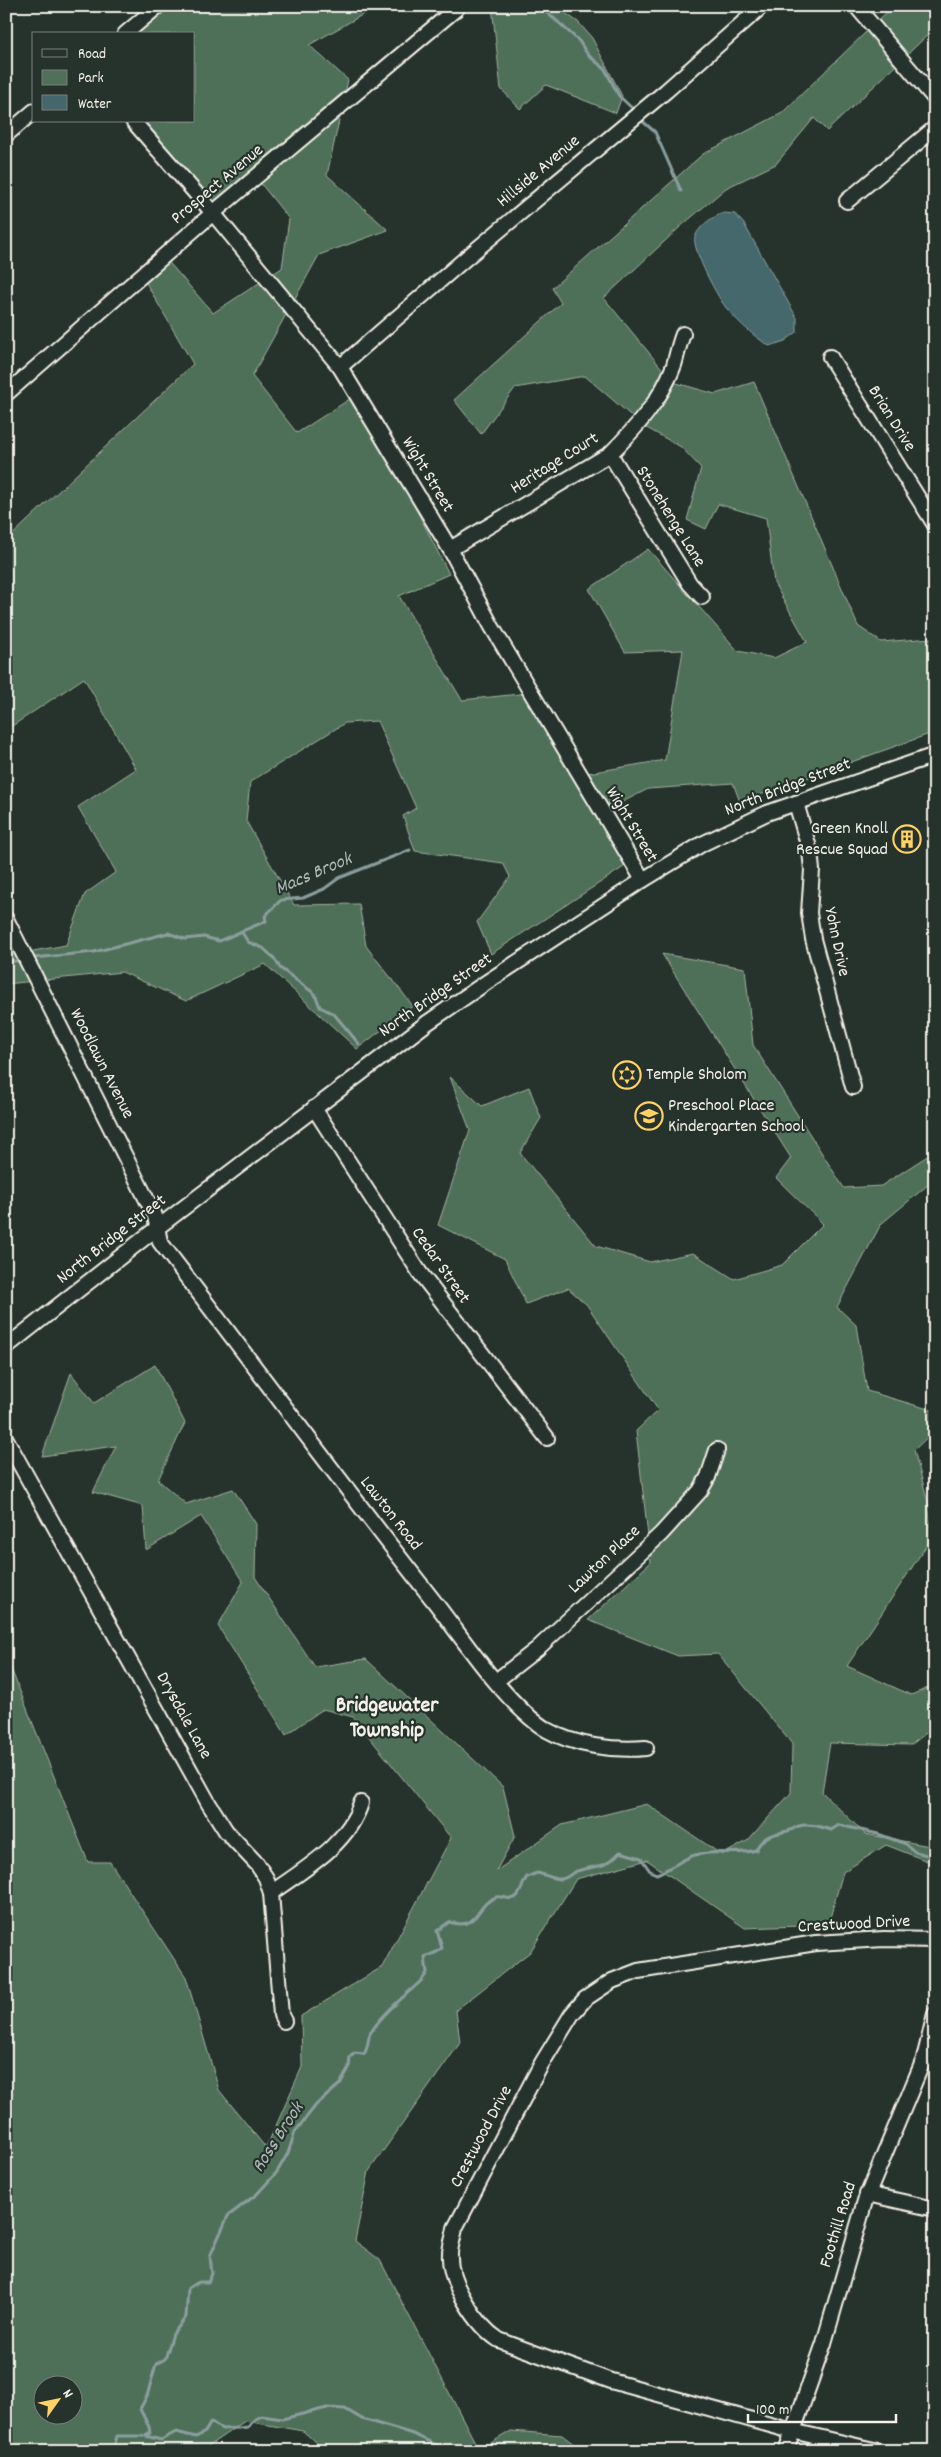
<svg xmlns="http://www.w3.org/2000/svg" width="941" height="2457" font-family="Dekko,sans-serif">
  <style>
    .green { fill: #507059; stroke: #a2b0a0; fill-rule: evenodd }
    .water { fill: #45676c; stroke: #8b9e9e }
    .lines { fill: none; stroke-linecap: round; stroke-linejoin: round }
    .stream { stroke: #8b9e9e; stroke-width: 3 }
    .minor-casing { stroke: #f4f1e8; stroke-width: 18 }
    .minor { stroke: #26332d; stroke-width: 14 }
    .labels { text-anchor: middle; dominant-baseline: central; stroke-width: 4.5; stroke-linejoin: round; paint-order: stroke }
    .street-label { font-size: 18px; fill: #f4f1e8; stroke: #26332d }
    .poi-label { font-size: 18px; fill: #f4f1e8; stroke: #26332d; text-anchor: start }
    .water-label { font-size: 19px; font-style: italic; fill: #aebab6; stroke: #26332d }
    .district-label { font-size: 22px; font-weight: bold; fill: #f4f1e8; stroke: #26332d }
  </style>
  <rect width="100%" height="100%" fill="#26332d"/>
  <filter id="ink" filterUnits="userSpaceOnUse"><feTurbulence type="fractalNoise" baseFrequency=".02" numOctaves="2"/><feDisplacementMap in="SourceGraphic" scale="10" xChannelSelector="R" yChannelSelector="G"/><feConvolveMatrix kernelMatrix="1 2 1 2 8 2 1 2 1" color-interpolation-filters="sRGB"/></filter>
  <g filter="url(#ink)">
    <g class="green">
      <polygon points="158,6 378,6 309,45 348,80 327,175 388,230 319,255 252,376 297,433 356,395 365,408 449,574 399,596 462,700 529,693 576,775 665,760 683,650 625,652 589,589 648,549 738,651 774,658 807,642 774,583 766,518 718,504 706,529 687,520 701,468 681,447 643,426 585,376 515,388 481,434 454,400 561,303 552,288 703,154 782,113 893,6 935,6 935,28 827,131 814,118 776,164 726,188 680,227 604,298 673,382 715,394 754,382 858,626 881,642 932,638 935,641 935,732 740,802 733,783 648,789 599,814 630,863 491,954 477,922 510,877 503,863 415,851 403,816 416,808 377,721 345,723 250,782 246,821 294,905 359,904 366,946 413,1006 357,1049 265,964 186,1001 122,972 6,984 6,956 66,945 85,894 116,872 78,807 136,769 84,678 6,730 6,541 193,364 142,276 165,258 213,313 282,268 289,219 258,180 213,218 137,121 194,121 194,34 125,34"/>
      <polygon points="492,6 555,6 578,22 592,38 622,96 616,113 546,85 520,109 501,89"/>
      <path d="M 662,954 L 745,968 L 753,1045 L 844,1188 L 881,1186 L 935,1151 L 935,1179 L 881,1224 L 837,1307 L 856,1325 L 867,1391 L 935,1411 L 935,1430 L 914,1450 L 928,1502 L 932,1537 L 847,1666 L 911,1695 L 935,1685 L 935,1726 L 911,1745 L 830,1743 L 822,1792 L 865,1834 L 935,1847 L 935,1864 L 886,1845 L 843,1872 L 828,1925 L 745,1928 L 647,1860 L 576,1879 L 530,1952 L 456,2010 L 460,2043 L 369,2171 L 355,2241 L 380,2260 L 479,2450 L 511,2431 L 562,2435 L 583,2451 L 325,2451 L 303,2431 L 245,2421 L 201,2451 L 6,2451 L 6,1656 L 88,1862 L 110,1862 L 186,1977 L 219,2090 L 266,2148 L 302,2067 L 301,2016 L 382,1967 L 451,1838 L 353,1717 L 323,1709 L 286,1735 L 218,1626 L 243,1582 L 201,1516 L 146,1550 L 143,1506 L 93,1492 L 116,1446 L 42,1456 L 71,1373 L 94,1403 L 155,1365 L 185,1423 L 158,1480 L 186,1504 L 233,1489 L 256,1524 L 255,1577 L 315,1667 L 366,1659 L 503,1787 L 515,1836 L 496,1871 L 562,1825 L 647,1804 L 722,1855 L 747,1841 L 791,1793 L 792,1744 L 718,1654 L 678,1656 L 588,1620 L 651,1562 L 636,1431 L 658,1410 L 587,1305 L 568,1288 L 526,1304 L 505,1259 L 438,1225 L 470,1130 L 450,1077 L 482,1106 L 529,1087 L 541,1118 L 520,1153 L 596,1246 L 650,1262 L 693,1253 L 734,1279 L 782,1265 L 823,1224 L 776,1178 L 791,1158 ZM 42,2384 L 72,2384 L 72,2414 L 42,2414 Z"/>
      <polygon points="9,1022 12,1048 6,1055 6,1024"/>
    </g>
    <path class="water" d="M 724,213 L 735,214 L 744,224 L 797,318 L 797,332 L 785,341 L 769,346 C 754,336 740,324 728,310 C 719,301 691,248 695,237 C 699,226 713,216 724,213 Z"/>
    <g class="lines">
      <g class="stream">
        <polyline points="539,6 558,22 579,41 588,55 605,69 619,96 633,109"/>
        <polyline points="640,119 655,132 681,191"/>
        <polyline points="241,931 248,942 263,948 274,958 280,968 315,994 320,1007 334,1014 359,1044"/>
        <polyline points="34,958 94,952 168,933 185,939 204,937 219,941 266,921 265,916 281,900 303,898 324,889 339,878 410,850"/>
        <polyline points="6,963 19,960"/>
        <polyline points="146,2436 161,2440 176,2432 196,2437 205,2432 211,2422 222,2429 239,2428 248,2427 255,2419 262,2416 282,2419 327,2408 345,2409 362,2419 413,2434 450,2451"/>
        <path d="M 113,2451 L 117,2436 L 145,2436 L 150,2433 L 149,2427 L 140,2409 L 147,2396 L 156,2364 L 165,2359 L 173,2334 L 186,2317 L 188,2288 L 199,2282 L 208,2282 L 212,2274 L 210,2256 L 228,2216 L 257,2194 L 277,2172 L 288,2153 L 295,2132 L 316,2105 L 340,2084 L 349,2068 L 350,2057 L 355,2053 L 364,2054 C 369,2047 367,2038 371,2032 C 384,2012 405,1996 422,1980 L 427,1973 L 425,1957 L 437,1952 L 442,1948 L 437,1931 L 449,1922 C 481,1931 473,1906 496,1897 C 504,1895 512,1903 518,1895 C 522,1890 523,1882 527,1877 L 537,1873 C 544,1874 553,1879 560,1879 C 568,1879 570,1873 577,1871 C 598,1864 602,1871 620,1852 L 641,1858 L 650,1871 L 657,1874 C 668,1870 686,1857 695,1855 C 715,1849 736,1856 756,1850 C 763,1835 774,1834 788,1831 C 792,1830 795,1827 799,1826 C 809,1823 821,1827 831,1830 L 839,1825 L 878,1834 L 906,1844 L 915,1852 L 935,1857"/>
      </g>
      <g class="minor-casing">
        <g id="minor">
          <polyline points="856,6 935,99"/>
          <polyline points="125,34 158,6"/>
          <polyline points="133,121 213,213 340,367 450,549 492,627 643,880"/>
          <polyline points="6,135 34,111"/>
          <polyline points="847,201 935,128"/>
          <polyline points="830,357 935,525"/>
          <polyline points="340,367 465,259 666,91 762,6"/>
          <polyline points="6,394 213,213 457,8"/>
          <polyline points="610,454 690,584 702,597"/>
          <path d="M 450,549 L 610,454 C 635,429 662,399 674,365 C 677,355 679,344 683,334"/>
          <polyline points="796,803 810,851 812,870 809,913 813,939 853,1087"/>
          <path d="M 6,919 L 155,1216 L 160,1242 C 251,1361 340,1482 433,1600 C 462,1637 507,1706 547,1730 C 575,1746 615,1751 646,1748"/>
          <polyline points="314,1108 420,1273 547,1438"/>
          <polyline points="6,1347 157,1228 427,1023 487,982 643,880 702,844 767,813 935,755"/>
          <polyline points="6,1439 209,1804 226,1831 257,1864 266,1878 271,1893 281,2015 284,2021"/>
          <polyline points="496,1681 537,1649 661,1534 700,1491 708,1477 717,1450"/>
          <path d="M 271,1893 C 304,1869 348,1845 361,1803"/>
          <polyline points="867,2194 935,2209"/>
          <polyline points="786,2451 824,2343 865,2201 924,2059 935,2014"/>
          <path d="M 878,2451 L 792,2431 L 611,2381 L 499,2340 C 477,2326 448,2282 450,2254 C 450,2246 454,2236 455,2228 L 542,2063 L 572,2014 L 585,1999 L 612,1981 L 638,1971 L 816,1943 L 884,1939 L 935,1940"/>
        </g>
      </g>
      <use href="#minor" class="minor"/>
    </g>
  </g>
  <defs>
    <g id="building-ring" transform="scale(1.4375)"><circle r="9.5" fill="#26332d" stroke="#ffd166" stroke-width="1.5"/><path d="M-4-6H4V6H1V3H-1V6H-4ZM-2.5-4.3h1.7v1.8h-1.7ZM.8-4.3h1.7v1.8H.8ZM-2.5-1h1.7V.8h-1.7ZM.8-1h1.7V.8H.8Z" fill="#ffd166"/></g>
    <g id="synagogue-ring" transform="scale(1.4375)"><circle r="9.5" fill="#26332d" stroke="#ffd166" stroke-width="1.5"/><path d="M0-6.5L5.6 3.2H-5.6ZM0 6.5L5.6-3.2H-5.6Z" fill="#ffd166"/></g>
    <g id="school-ring" transform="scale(1.4375)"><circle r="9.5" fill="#26332d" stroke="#ffd166" stroke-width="1.5"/><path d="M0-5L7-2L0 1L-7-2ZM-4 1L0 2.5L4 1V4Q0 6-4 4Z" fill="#ffd166"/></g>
  </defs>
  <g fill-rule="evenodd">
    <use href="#building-ring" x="907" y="839"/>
    <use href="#synagogue-ring" x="627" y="1075"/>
    <use href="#school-ring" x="649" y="1116"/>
  </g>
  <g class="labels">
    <g class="street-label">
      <text transform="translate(539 172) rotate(-40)">Hillside Avenue</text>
      <text transform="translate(218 185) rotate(-40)">Prospect Avenue</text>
      <text transform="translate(891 419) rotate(58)">Brian Drive</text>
      <text transform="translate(555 464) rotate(-32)">Heritage Court</text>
      <text transform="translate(427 475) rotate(59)">Wight Street</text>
      <text transform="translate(670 517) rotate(58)">Stonehenge Lane</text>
      <text transform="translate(788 788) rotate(-21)">North Bridge Street</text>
      <text transform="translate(631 825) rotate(59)">Wight Street</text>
      <text transform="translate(836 942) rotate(78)">Yohn Drive</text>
      <text transform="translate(436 996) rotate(-35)">North Bridge Street</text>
      <text transform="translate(101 1064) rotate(63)">Woodlawn Avenue</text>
      <text transform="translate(112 1240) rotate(-38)">North Bridge Street</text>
      <text transform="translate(440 1266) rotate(55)">Cedar Street</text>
      <text transform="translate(390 1514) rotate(52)">Lawton Road</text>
      <text transform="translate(605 1560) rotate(-43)">Lawton Place</text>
      <text transform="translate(183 1716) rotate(61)">Drysdale Lane</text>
      <text transform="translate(854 1925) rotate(-3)">Crestwood Drive</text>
      <text transform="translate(482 2137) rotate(-62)">Crestwood Drive</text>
      <text transform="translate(839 2225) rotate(-73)">Foothill Road</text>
    </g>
    <g class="poi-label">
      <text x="888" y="829" text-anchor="end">Green Knoll<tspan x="888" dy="21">Rescue Squad</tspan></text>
      <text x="646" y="1075">Temple Sholom</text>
      <text x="668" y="1106">Preschool Place<tspan x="668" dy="21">Kindergarten School</tspan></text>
    </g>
    <g class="water-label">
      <text transform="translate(314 875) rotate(-23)">Macs Brook</text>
      <text transform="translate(279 2138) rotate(-57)">Ross Brook</text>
    </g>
    <g class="district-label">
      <text x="387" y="1706">Bridgewater<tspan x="387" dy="25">Township</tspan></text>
    </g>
  </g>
  <rect width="941" height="2457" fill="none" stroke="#26332d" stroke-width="25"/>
  <rect x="12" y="12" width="916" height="2432" fill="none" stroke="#f4f1e8" stroke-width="2" filter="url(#ink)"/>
  <rect x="32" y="32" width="162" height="90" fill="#26332d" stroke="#787f78"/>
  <rect x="42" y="49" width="25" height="8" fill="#26332d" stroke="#787f78"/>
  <text x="78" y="58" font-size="15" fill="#f4f1e8">Road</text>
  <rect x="42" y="70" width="25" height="15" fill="#507059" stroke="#787f78"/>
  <text x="78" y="82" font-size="15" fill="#f4f1e8">Park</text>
  <rect x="42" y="95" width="25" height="15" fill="#45676c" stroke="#787f78"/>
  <text x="78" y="108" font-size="15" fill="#f4f1e8">Water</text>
  <g transform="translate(58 2400) rotate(57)"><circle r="24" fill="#26332d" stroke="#787f78"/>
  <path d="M0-4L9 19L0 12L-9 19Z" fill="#ffd166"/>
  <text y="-8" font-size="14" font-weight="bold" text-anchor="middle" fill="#f4f1e8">N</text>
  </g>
  <path d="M748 2414v8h148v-8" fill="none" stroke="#f4f1e8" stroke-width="2.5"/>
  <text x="756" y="2414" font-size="15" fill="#f4f1e8" stroke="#26332d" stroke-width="4" paint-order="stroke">100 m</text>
</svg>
